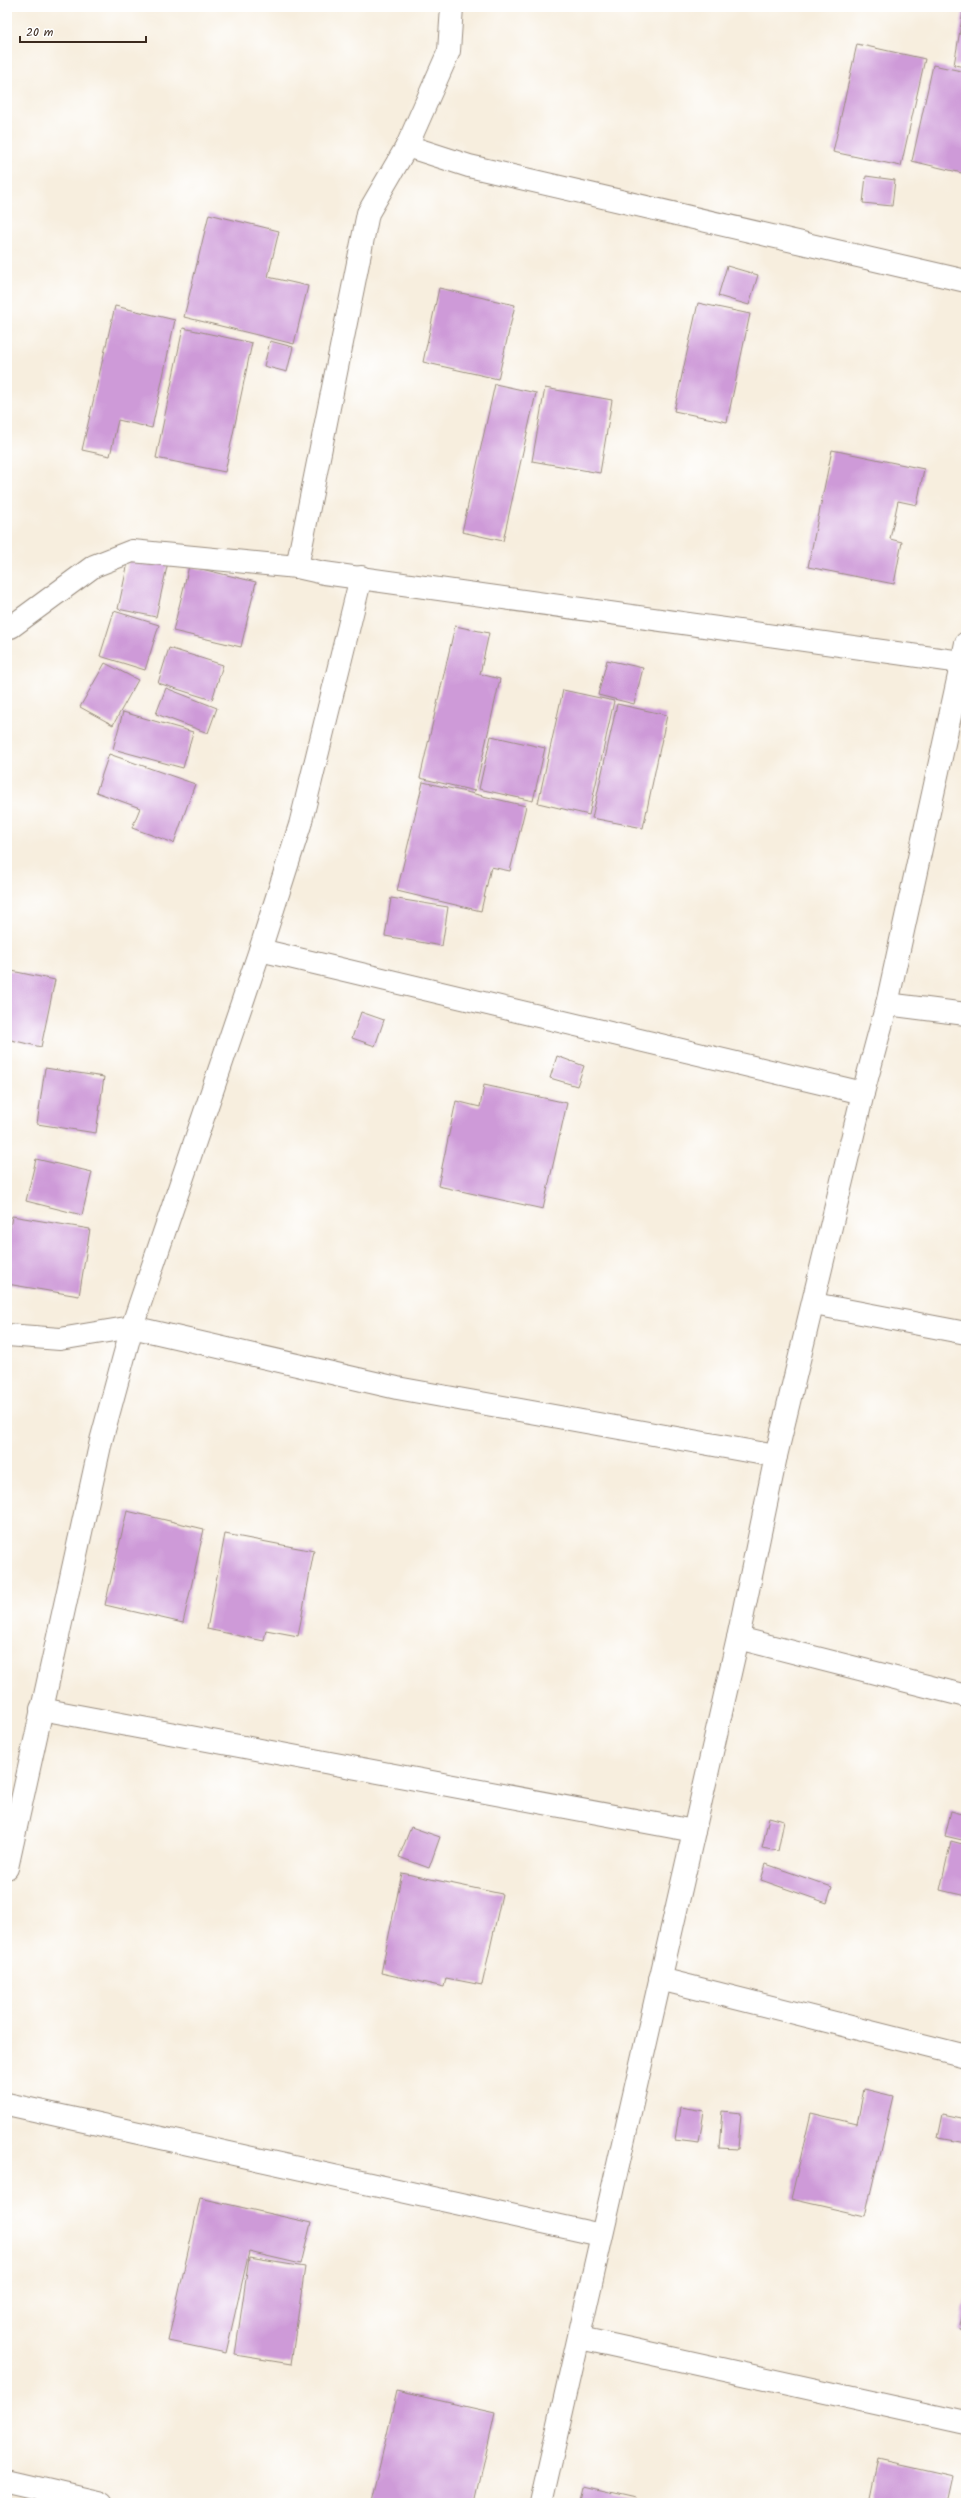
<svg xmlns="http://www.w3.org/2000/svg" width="973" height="2510" font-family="Kalam,sans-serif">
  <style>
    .building { fill: #ce9ad8 }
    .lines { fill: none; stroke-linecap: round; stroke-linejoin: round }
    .street-casing { stroke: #998c7e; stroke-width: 24 }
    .street { stroke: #fff; stroke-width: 22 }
  </style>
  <rect width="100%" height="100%" fill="#fff"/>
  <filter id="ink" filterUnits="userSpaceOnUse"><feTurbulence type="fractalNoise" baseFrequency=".025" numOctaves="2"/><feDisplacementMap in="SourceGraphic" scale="8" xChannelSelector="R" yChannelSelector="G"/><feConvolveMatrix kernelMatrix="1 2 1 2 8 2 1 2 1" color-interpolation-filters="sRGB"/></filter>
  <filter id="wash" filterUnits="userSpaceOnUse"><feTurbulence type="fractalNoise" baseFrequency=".012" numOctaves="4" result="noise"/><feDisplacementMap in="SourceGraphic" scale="16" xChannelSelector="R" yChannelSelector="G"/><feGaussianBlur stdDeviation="0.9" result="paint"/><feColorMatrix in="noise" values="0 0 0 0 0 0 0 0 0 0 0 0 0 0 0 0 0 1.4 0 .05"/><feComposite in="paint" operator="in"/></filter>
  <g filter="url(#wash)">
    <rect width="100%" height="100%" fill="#f7eede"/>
    <g id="blocks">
      <g class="building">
        <polygon points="682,7 695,7 695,10"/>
        <polygon points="964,7 966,7 966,67 954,65"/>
        <polygon points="857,44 925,59 901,166 833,152"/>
        <polygon points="933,65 966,72 966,174 912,161"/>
        <polygon points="866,176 895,180 892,206 863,203"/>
        <polygon points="209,214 279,231 268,277 308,286 294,344 184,317"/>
        <polygon points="727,266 758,275 749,305 718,296"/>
        <polygon points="439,288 515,305 498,379 423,362"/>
        <polygon points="698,303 750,314 727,422 674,411"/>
        <polygon points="115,306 175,320 152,428 118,420 110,456 82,450"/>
        <polygon points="183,328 252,343 225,472 156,458"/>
        <polygon points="270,341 293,347 287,372 264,366"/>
        <polygon points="495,384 536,393 503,541 462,532"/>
        <polygon points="545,388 612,400 600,473 532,461"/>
        <polygon points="832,450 924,469 917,505 898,501 890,539 902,542 894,584 808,567"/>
        <polygon points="130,553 168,562 156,617 118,609"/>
        <polygon points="189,566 256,582 241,647 173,631"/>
        <polygon points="114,611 159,625 145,670 100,656"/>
        <polygon points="455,626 489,633 480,674 500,679 475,791 420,778"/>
        <polygon points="169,648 223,665 212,700 158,683"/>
        <polygon points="607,660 643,668 634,704 598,695"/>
        <polygon points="105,663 138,680 113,725 80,707"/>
        <polygon points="166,688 217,708 208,733 156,714"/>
        <polygon points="563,690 614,701 589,815 538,803"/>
        <polygon points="617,704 667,715 643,828 592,818"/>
        <polygon points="123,712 193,732 183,768 113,749"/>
        <polygon points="491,736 545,748 533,801 479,789"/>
        <polygon points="109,754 195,784 174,843 132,828 140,808 96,792"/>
        <polygon points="423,782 526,806 510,871 491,867 481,911 397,891"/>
        <polygon points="391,898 448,907 442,946 385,936"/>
        <polygon points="7,970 55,980 41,1047 7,1039"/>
        <polygon points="361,1012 384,1020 375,1046 352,1038"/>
        <polygon points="557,1056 584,1066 577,1086 550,1078"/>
        <polygon points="45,1068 104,1077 96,1133 37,1124"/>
        <polygon points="484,1085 567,1103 543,1209 438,1186 456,1101 480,1107"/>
        <polygon points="36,1159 92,1172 82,1215 26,1201"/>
        <polygon points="12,1216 90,1229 79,1296 7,1284 7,1247"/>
        <polygon points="127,1511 204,1529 183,1623 105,1605"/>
        <polygon points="225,1534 314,1551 298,1636 266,1630 264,1641 207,1629"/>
        <polygon points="951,1811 966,1815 966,1841 945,1836"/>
        <polygon points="769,1817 784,1821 778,1851 762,1848"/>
        <polygon points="411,1827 440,1837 429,1868 399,1857"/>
        <polygon points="951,1841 966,1845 966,1896 940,1890"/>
        <polygon points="766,1864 832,1887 827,1903 761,1880"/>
        <polygon points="402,1873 502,1894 482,1985 446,1978 444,1987 381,1973"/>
        <polygon points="864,2089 893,2096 865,2216 791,2199 811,2113 857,2124"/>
        <polygon points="680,2107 704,2111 699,2143 675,2140"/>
        <polygon points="722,2111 741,2113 738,2149 719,2148"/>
        <polygon points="943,2114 966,2119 966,2143 938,2138"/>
        <polygon points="200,2198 311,2223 301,2264 249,2252 226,2353 168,2341"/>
        <polygon points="249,2258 305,2267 291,2364 235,2355"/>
        <polygon points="965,2302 966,2302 966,2332 959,2331"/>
        <polygon points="397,2391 495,2413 475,2503 371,2503"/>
        <polygon points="878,2459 953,2476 947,2503 869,2503"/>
        <polygon points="583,2486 636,2498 634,2503 579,2503"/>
      </g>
    </g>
  </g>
  <g filter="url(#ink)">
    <use href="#blocks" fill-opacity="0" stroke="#998c7e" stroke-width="1"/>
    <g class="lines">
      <g class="street-casing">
        <g id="street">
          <polyline points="407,146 469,166 966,281"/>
          <polyline points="297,567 368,213 407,146 449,51 452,7"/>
          <polyline points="7,627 11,627 94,566 132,551 297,567 324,573 961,662"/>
          <polyline points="260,950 863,1093"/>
          <polyline points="887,1004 966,1014"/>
          <polyline points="814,1304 966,1333"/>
          <polyline points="7,1335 60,1339 132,1327 260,950 300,825 361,577"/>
          <polyline points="738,1638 966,1696"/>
          <polyline points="41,1709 694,1831"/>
          <polyline points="7,1868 101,1441 132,1327 397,1388 776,1456"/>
          <polyline points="660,1979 966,2056"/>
          <polyline points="7,2104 601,2235"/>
          <polyline points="580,2338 966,2423"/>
          <polyline points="7,2481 102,2503"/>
          <polyline points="541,2503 738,1638 776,1456 863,1093 887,1004 966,643"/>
        </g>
      </g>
      <use href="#street" class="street"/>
    </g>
  </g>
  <rect width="973" height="2510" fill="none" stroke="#fff" stroke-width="24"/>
  <path d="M20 36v6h126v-6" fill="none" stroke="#3b2a1e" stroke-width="2"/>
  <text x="26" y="36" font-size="12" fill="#3b2a1e" stroke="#ffffff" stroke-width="3" paint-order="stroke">20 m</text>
</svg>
